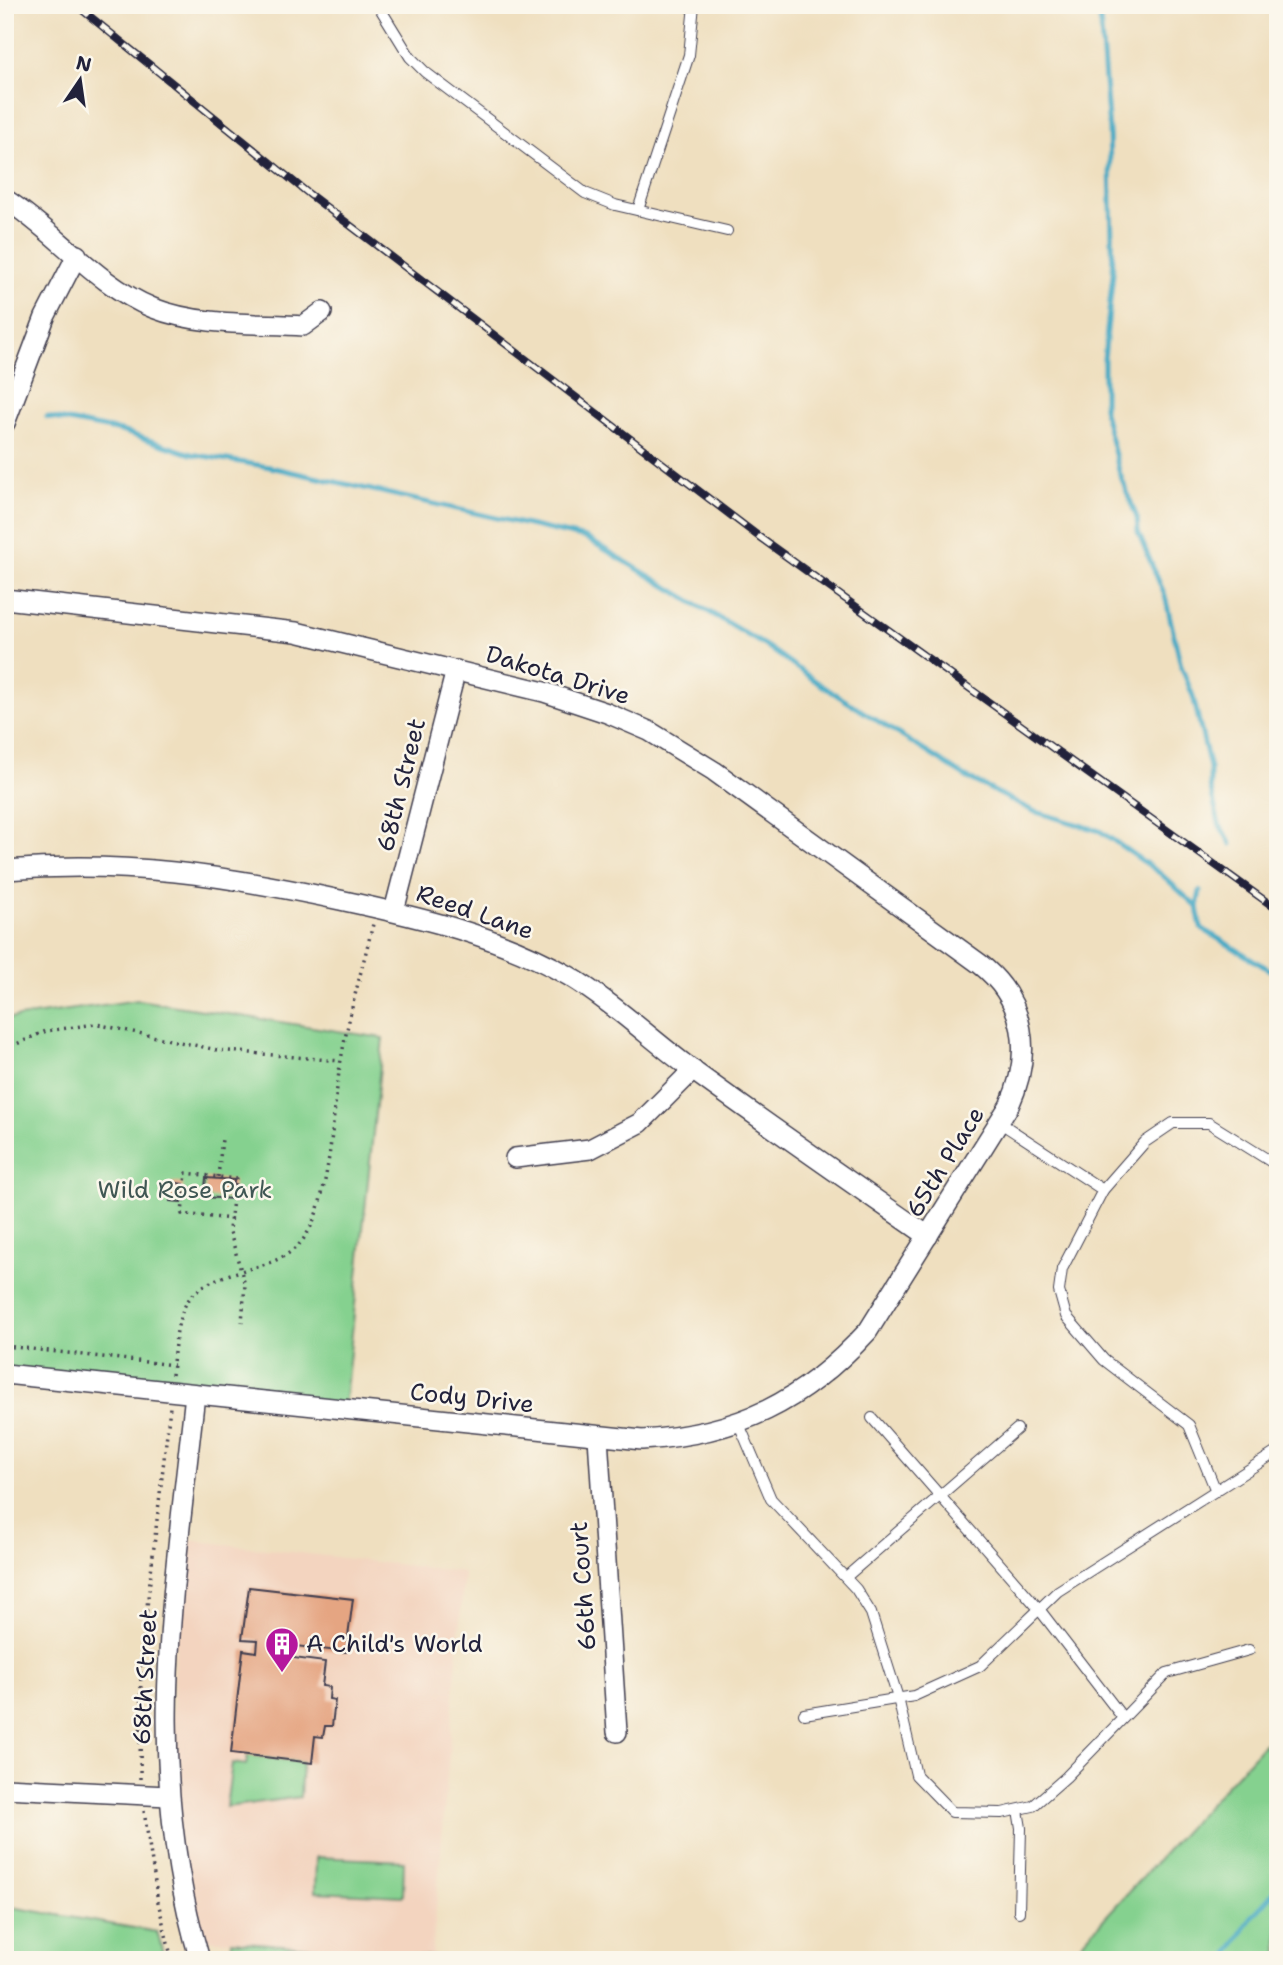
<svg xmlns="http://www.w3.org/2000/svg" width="1283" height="1965" font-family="'Shantell Sans',sans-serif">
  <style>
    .built { fill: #f3d4bf }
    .green { fill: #85d18f; stroke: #547a65; stroke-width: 2 }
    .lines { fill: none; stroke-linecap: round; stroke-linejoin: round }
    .stream { stroke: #44a9c4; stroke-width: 5 }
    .building { fill: #e5a582 }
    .lane-casing { stroke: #413e4f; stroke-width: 12 }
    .street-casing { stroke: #413e4f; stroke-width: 22 }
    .path { stroke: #413e4f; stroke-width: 3.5; stroke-dasharray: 2 5; stroke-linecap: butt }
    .lane { stroke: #fff; stroke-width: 10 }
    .street { stroke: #fff; stroke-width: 19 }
    .rail-casing { stroke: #22223b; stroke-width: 8 }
    .rail { stroke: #fbf7ec; stroke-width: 5; stroke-dasharray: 16; stroke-linecap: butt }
    .labels { text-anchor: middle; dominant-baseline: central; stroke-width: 5; stroke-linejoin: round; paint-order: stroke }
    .street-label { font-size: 24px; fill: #22223b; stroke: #fbf7ec }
    .park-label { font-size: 24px; fill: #405754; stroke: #fbf7ec }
    .poi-label { font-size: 24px; fill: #22223b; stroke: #fbf7ec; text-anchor: start }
  </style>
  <rect width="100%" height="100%" fill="#fbf7ec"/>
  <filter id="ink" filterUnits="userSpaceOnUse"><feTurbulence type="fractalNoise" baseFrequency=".0143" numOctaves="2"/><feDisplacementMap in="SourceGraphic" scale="14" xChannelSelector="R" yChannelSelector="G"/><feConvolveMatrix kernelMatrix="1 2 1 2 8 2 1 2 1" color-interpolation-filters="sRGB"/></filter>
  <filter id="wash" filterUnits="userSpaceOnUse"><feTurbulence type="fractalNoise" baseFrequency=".00686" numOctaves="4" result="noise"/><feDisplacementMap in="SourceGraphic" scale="28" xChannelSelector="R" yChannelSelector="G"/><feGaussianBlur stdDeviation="1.57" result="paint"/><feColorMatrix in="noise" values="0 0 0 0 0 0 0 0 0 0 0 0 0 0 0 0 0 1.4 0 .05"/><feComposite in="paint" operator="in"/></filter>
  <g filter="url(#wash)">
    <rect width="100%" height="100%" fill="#efdfbf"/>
    <polygon class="built" points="180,1539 464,1572 432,1957 191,1938 169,1807"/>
    <g class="green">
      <polygon points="138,1000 383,1038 344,1409 5,1374 5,1019"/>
      <polygon points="1278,1729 1278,1960 1066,1960"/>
      <polygon points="248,1755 302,1762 300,1797 226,1807 232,1763 246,1765"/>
      <polygon points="316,1857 404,1861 403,1896 315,1892"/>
      <polygon points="5,1906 157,1932 165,1960 5,1960"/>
      <polygon points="231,1941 468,1960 236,1960"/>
    </g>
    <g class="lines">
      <g class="stream">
        <polyline points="1099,5 1109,131 1113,273 1104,359 1104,412 1120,474 1137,518 1138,532 1165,596 1181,666 1193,696 1210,768 1210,786 1219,824 1231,844"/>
        <polyline points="47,417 121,431 191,454 270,467 586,538 769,648 821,685 966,777 1033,811 1100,831 1161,874 1197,907"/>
        <polyline points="1200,891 1197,907 1201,928 1278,975"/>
        <polyline points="1225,1960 1251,1918 1278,1888"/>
      </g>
    </g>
    <g id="blocks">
      <g class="building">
        <polygon points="206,1178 234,1180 233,1199 204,1197"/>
        <polygon points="172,1182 183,1184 181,1202 170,1201"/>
        <polygon points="249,1587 353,1599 346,1652 279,1644 278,1656 325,1662 322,1686 330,1687 329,1699 335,1700 332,1726 325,1726 323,1737 315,1736 312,1763 231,1753 243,1650 257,1652 258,1640 242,1639"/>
      </g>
    </g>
  </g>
  <g filter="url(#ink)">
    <use href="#blocks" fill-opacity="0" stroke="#413e4f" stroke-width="2"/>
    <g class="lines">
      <g class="lane-casing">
        <g id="lane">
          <polyline points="378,5 410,57 425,72 585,193 615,205 727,231"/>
          <polyline points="638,210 689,55 694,5"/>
          <polyline points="999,1122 1103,1190 1145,1142 1173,1123 1209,1123 1278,1166"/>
          <polyline points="1103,1190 1062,1269 1059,1291 1066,1316 1104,1360 1189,1425 1216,1491"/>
          <polyline points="872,1418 1039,1609 1123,1718"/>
          <polyline points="739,1424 771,1499 856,1589 871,1613 898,1698 916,1775 952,1812 1002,1813 1033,1806 1066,1777 1167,1673 1249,1650"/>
          <polyline points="846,1577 1017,1429"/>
          <polyline points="804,1714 914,1696 980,1666 1058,1591 1278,1451"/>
          <polyline points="1018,1810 1021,1828 1019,1912"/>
        </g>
      </g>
      <g class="street-casing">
        <g id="street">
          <path d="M 5,199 C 56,231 96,285 153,308 C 199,326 254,323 303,326 L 322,312"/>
          <polyline points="5,423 45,317 77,255"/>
          <path d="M 5,599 L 296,632 L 544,692 L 607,713 L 649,731 L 714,771 L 980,964 C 1026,1000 1033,1054 1009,1106 L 868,1331 C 803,1402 739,1434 642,1440 L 5,1374"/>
          <path d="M 5,870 C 125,860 223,875 340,900 C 419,917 498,935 569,976 C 612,1002 651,1039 691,1069 C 769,1126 849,1181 928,1236"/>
          <polyline points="394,911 456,670"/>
          <polyline points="515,1158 590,1149 640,1123 693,1070"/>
          <path d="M 195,1394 C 174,1590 142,1766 200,1960"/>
          <polyline points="598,1437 617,1732"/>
          <polyline points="5,1788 168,1796"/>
        </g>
      </g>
      <g class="path">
        <polyline points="5,1049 46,1031 96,1024 217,1050 340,1061"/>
        <polyline points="218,1177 222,1139"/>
        <polyline points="232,1219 182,1214 186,1173 236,1179 229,1229 245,1285 242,1322"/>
        <polyline points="5,1346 173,1365"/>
        <path d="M 172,1375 C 178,1301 182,1285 256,1267 C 273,1262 290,1256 302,1241 C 332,1203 332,1107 341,1060 C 349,1014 362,969 373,924"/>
        <polyline points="140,1779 141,1659 170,1407"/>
        <polyline points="144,1811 158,1902 172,1960"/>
      </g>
      <use href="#lane" class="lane"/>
      <use href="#street" class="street"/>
      <g class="rail-casing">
        <polyline id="rail" points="76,5 309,194 762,539 1278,910"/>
      </g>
      <use href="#rail" class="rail"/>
    </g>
  </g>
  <defs>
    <g id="building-pin" transform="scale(1.75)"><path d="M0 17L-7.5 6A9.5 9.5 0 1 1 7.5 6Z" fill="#b5179e" stroke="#fbf7ec"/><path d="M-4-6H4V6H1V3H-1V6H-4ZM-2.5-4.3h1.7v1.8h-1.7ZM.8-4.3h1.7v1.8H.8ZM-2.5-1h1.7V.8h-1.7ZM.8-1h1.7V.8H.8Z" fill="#fff"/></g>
  </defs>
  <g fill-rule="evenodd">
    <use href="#building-pin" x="282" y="1644"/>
  </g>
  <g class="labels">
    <g class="street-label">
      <text transform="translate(558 675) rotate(17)">Dakota Drive</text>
      <text transform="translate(401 785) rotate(-76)">68th Street</text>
      <text transform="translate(475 912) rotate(19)">Reed Lane</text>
      <text transform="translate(945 1162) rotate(-58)">65th Place</text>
      <text transform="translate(472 1398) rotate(6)">Cody Drive</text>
      <text transform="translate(583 1586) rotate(-94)">66th Court</text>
      <text transform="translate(145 1677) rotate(-87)">68th Street</text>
    </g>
    <g class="park-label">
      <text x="185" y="1190">Wild Rose Park</text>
    </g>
    <g class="poi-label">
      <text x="306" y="1644">A Child's World</text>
    </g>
  </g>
  <rect width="1283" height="1965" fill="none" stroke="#fbf7ec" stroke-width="28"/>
  <g transform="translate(80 80) rotate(13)" stroke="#fbf7ec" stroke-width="5" paint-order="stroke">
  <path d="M0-5L12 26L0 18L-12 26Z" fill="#22223b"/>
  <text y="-10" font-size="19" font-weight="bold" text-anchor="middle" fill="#22223b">N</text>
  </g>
</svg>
